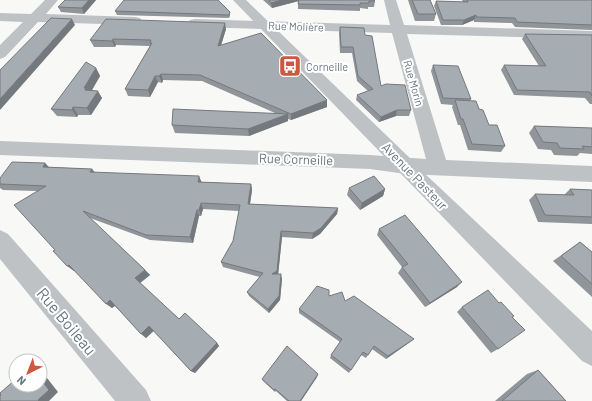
<svg xmlns="http://www.w3.org/2000/svg" width="592" height="401" font-family="Barlow,sans-serif">
  <style>
    .lines { fill: none; stroke-linecap: round; stroke-linejoin: round }
    .minor { fill: #bec2c5; fill-rule: evenodd }
    .tertiary { fill: #bec2c5; fill-rule: evenodd }
    .wall { fill: #8f9599 }
    .shaded-wall { fill: #74797d }
    .building { fill: #a6adb2; stroke: #74797d }
    .labels { text-anchor: middle; dominant-baseline: central; stroke-width: 4; stroke-linejoin: round; paint-order: stroke }
    .far-street-label { font-size: 11px; fill: #66757d; stroke: #fff }
    .far-poi-label { font-size: 11px; fill: #66757d; stroke: #fff; text-anchor: start }
    .street-label { font-size: 13px; fill: #66757d; stroke: #fff }
    .near-street-label { font-size: 16px; fill: #66757d; stroke: #fff }
  </style>
  <rect width="100%" height="100%" fill="#f8f8f6"/>
  <g class="lines">
    <g class="minor">
      <polygon points="45,0 58,0 46,14 135,17 140,18 142,21 140,24 135,25 38,22 5,57 0,59 0,45 23,22 0,21 0,13 31,14"/>
      <polygon points="384,0 396,0 404,25 592,31 592,39 407,34 446,160 592,166 592,182 406,174 370,169 0,155 0,141 370,155 426,159 392,33 195,27 190,26 188,23 190,20 195,19 390,25"/>
      <polygon points="0,230 8,234 146,390 151,401 115,401 0,259"/>
    </g>
    <polygon class="tertiary" points="233,0 246,0 413,161 422,171 592,331 592,366 582,361"/>
  </g>
  <g class="wall">
    <polygon points="65,0 96,0 84,14 61,12 58,7"/>
    <polygon points="263,0 374,0 375,1 374,7 368,7 368,9 360,8 360,11 298,9 298,1 272,8"/>
    <polygon points="408,0 430,0 436,14 434,21 415,21"/>
    <polygon points="462,0 592,0 592,30 515,27 512,23 474,22 474,20 462,25 441,25 434,6 436,1 463,2"/>
    <polygon points="115,11 230,12 230,16 229,18 117,15"/>
    <polygon points="340,27 365,35 381,86 411,110 409,116 396,116 379,122 356,100 357,95 368,91 357,81 352,53 340,53 339,33"/>
    <polygon points="226,29 221,45 327,107 291,120 288,119 288,121 249,136 175,133 172,125 275,113 202,81 163,80 162,83 158,82 150,97 128,96 125,89 150,46 116,45 115,47 94,47 90,40"/>
    <polygon points="525,34 592,35 592,104 590,104 585,98 514,95 501,70 504,65 539,66 522,39"/>
    <polygon points="433,65 471,99 470,101 479,109 489,125 505,146 501,152 468,150 460,125 458,125 452,107 453,105 441,104 431,71"/>
    <polygon points="96,68 100,76 92,90 102,98 91,115 78,115 77,117 57,116 51,109"/>
    <polygon points="534,126 592,128 592,154 580,153 577,156 554,155 551,150 538,149 529,133"/>
    <polygon points="45,163 49,167 92,169 94,173 201,182 251,184 252,190 250,204 338,208 337,214 320,234 312,239 282,237 278,274 282,279 280,300 269,313 249,296 247,292 260,277 223,267 221,262 233,241 239,211 203,209 201,216 199,216 193,243 150,240 90,218 145,270 150,275 140,283 179,319 217,343 219,346 195,373 191,371 154,331 146,338 115,306 112,308 75,271 74,271 55,250 36,191 3,190 0,188 0,178"/>
    <polygon points="349,188 385,189 383,196 360,210 347,195"/>
    <polygon points="570,189 592,190 592,224 538,222 529,200 535,194 564,195"/>
    <polygon points="379,229 457,287 425,307 398,273 402,267 377,235"/>
    <polygon points="580,242 592,252 592,297 553,261"/>
    <polygon points="329,296 345,301 414,339 410,342 386,359 372,349 366,358 361,355 349,373 330,358 331,355 340,342 299,313 299,309"/>
    <polygon points="462,307 498,349 491,353 457,312"/>
    <polygon points="538,370 566,401 495,401 527,374"/>
    <polygon points="318,374 317,377 301,401 287,401 276,391 275,392 263,381 262,379"/>
  </g>
  <g class="shaded-wall">
    <polygon points="89,0 96,0 84,14 82,8"/>
    <polygon points="282,0 299,0 299,1 272,8 271,3"/>
    <polygon points="476,15 474,20 462,25 464,20"/>
    <polygon points="72,19 75,25 0,110 0,99"/>
    <polygon points="225,23 226,29 219,52 218,46"/>
    <polygon points="113,39 116,45 115,47 112,41"/>
    <polygon points="96,68 100,76 89,95 84,88"/>
    <polygon points="161,74 163,80 162,83 159,76"/>
    <polygon points="155,76 158,82 150,97 148,90"/>
    <polygon points="98,91 102,98 91,115 87,108"/>
    <polygon points="327,100 327,107 291,120 291,114"/>
    <polygon points="73,107 78,115 77,117 72,110"/>
    <polygon points="397,110 396,116 379,122 381,117"/>
    <polygon points="288,114 288,121 249,136 248,129"/>
    <polygon points="45,163 51,170 43,167"/>
    <polygon points="92,169 97,175 90,172"/>
    <polygon points="199,176 202,183 198,182"/>
    <polygon points="251,184 252,190 249,210 248,204"/>
    <polygon points="385,189 383,196 360,210 362,203"/>
    <polygon points="201,203 203,209 201,216 199,210"/>
    <polygon points="338,208 337,214 320,234 312,239 313,233"/>
    <polygon points="197,210 199,216 193,243 190,237"/>
    <polygon points="281,231 282,237 278,276 272,274"/>
    <polygon points="69,265 76,270 74,271 67,266"/>
    <polygon points="145,270 150,275 140,283 135,278"/>
    <polygon points="281,274 282,279 280,300 269,313 268,309"/>
    <polygon points="462,282 457,287 425,307 430,303"/>
    <polygon points="110,300 116,305 112,308 106,304"/>
    <polygon points="149,326 154,330 146,338 141,334"/>
    <polygon points="414,339 410,342 386,359 388,356"/>
    <polygon points="217,343 219,346 195,373 191,371"/>
    <polygon points="40,369 58,392 49,401 39,401 38,400"/>
    <polygon points="318,374 317,377 301,401 300,401"/>
  </g>
  <g class="building">
    <polygon points="65,0 89,0 82,8 58,7"/>
    <polygon points="124,0 218,0 230,12 229,15 115,11"/>
    <polygon points="269,0 282,0 271,3"/>
    <polygon points="299,0 374,0 375,1 369,1 369,3 360,3 360,5 298,4"/>
    <polygon points="412,0 430,0 436,14 418,14"/>
    <polygon points="467,0 592,0 592,25 517,22 515,18 476,17 476,15 464,20 443,20 436,1 468,2"/>
    <polygon points="51,18 72,19 0,99 0,70"/>
    <polygon points="106,19 225,23 218,46 261,33 327,100 291,114 200,75 161,74 159,76 155,76 148,90 125,89 152,43 150,43 151,40 113,39 112,41 90,40"/>
    <polygon points="340,27 364,28 365,35 372,36 381,86 386,84 405,85 411,110 397,110 381,117 357,95 373,89 358,76 353,47 341,47"/>
    <polygon points="525,34 592,35 592,96 590,92 517,90 504,65 546,66"/>
    <polygon points="86,62 96,68 84,88 86,88 85,90 98,91 87,108 73,107 72,110 51,109"/>
    <polygon points="433,65 458,66 471,99 443,98"/>
    <polygon points="455,100 476,101 479,109 483,110 489,125 497,125 505,146 472,144 463,119 461,119"/>
    <polygon points="173,109 288,114 248,129 172,125"/>
    <polygon points="534,126 592,128 592,147 582,146 584,149 560,148 557,143 543,142"/>
    <polygon points="12,162 45,163 43,167 92,169 90,172 199,176 198,182 251,184 248,204 338,208 321,228 313,233 281,231 277,271 272,274 281,274 279,296 268,309 247,292 263,273 221,262 233,241 240,205 201,203 199,210 197,210 190,237 146,235 83,211 145,270 135,278 179,319 185,313 217,343 191,371 149,326 141,334 110,300 106,304 69,265 67,266 53,251 55,250 14,205 46,186 0,184 0,178"/>
    <polygon points="374,176 385,189 362,203 349,188"/>
    <polygon points="570,189 592,190 592,217 545,215 535,194 574,195"/>
    <polygon points="405,215 462,282 430,303 402,267 408,264 379,229"/>
    <polygon points="580,242 592,252 592,284 561,256"/>
    <polygon points="317,286 329,290 329,296 342,292 345,301 354,296 414,339 388,356 374,346 368,355 363,352 351,370 331,355 342,339 299,309"/>
    <polygon points="488,290 499,303 501,302 514,316 512,317 525,330 498,349 462,307"/>
    <polygon points="287,346 318,374 300,401 289,401 275,389 274,390 262,379"/>
    <polygon points="538,370 566,401 502,401"/>
    <polygon points="40,378 49,390 38,400 39,401 0,401 0,396 1,395 0,394 0,393 16,379 16,385 40,385"/>
  </g>
  <defs>
    <g id="bus-square" transform="scale(1.15)"><rect x="-9" y="-9" width="18" height="18" rx="4" fill="#cd5741" stroke="#fff"/><path d="M-5-6H5V4H4V6H2V4H-2V6H-4V4H-5ZM-3.5-4V0h7V-4ZM-3.5 1.2v1.5H-2V1.2ZM2 1.2v1.5H3.5V1.2Z" fill="#fff"/></g>
  </defs>
  <g fill-rule="evenodd">
    <use href="#bus-square" x="290" y="66"/>
  </g>
  <g class="labels">
    <g class="far-street-label">
      <text transform="translate(296 26) rotate(2)">Rue Molière</text>
      <text transform="translate(414 83) rotate(74)">Rue Morin</text>
    </g>
    <g class="far-poi-label">
      <text x="306" y="66">Corneille</text>
    </g>
    <g class="street-label">
      <text transform="translate(296 159) rotate(2)">Rue Corneille</text>
      <text transform="translate(415 176) rotate(46)">Avenue Pasteur</text>
    </g>
    <g class="near-street-label">
      <text transform="translate(67 321) rotate(50)">Rue Boileau</text>
    </g>
  </g>
  <g transform="translate(28 373) rotate(222)"><circle r="19" fill="#ffffff" stroke="#c2c8cb"/>
  <path d="M0-3L7 15L0 10L-7 15Z" fill="#cd5741"/>
  <text y="-6" font-size="11" font-weight="bold" text-anchor="middle" fill="#66757d">N</text>
  </g>
</svg>
